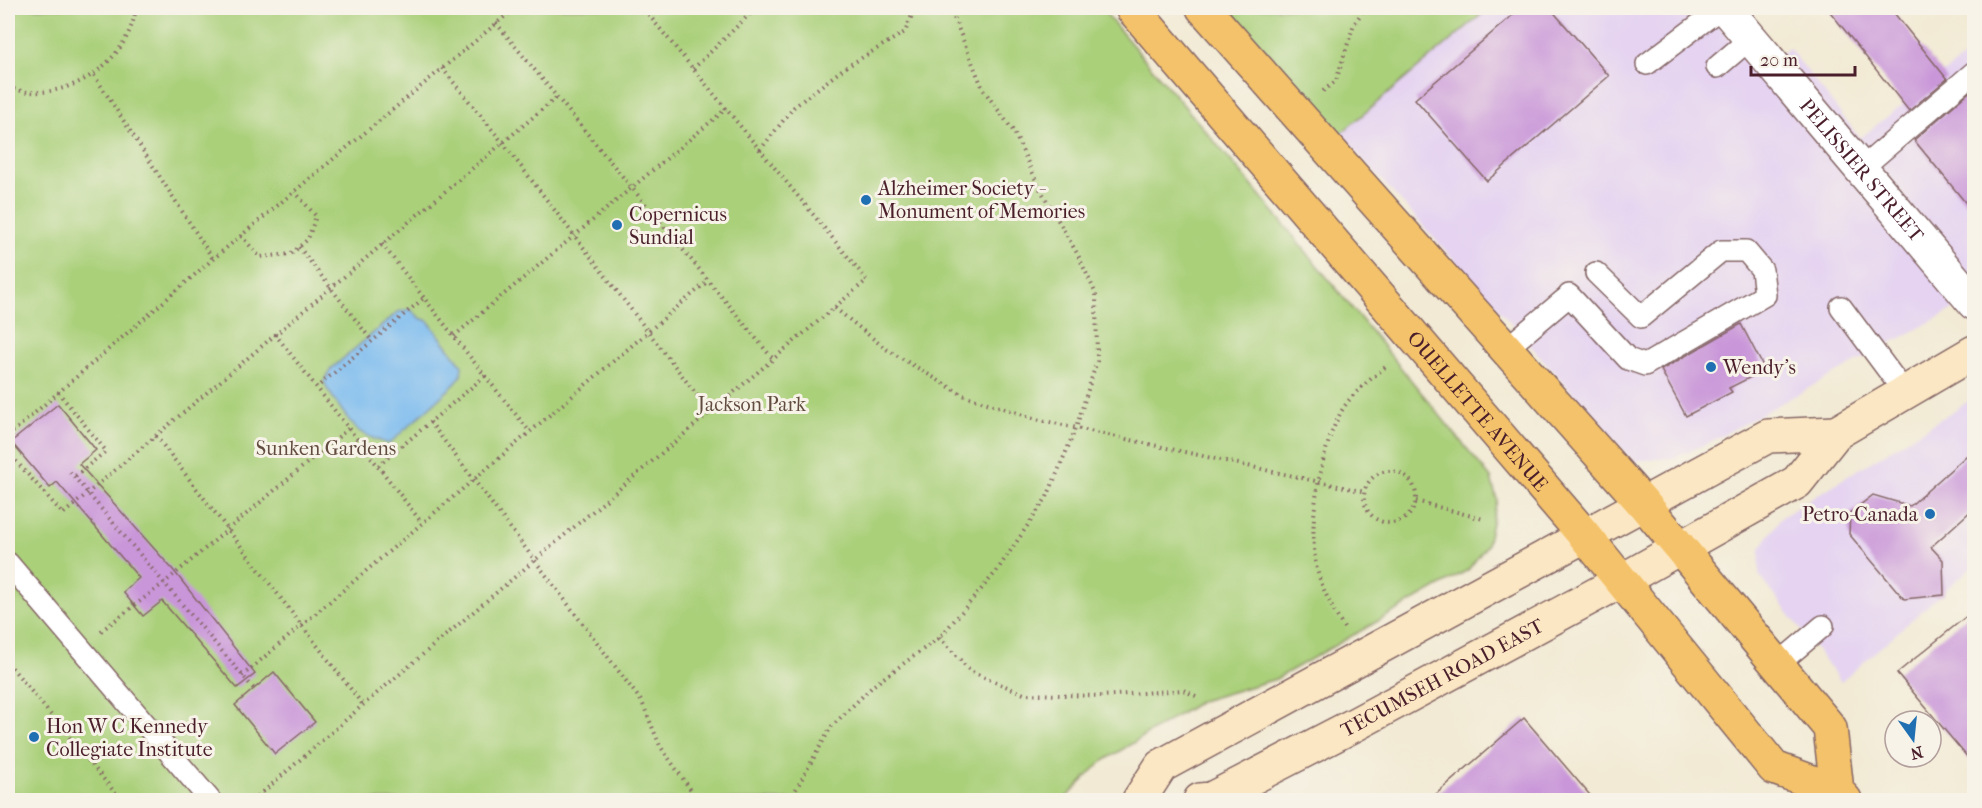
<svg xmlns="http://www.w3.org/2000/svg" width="1982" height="808" font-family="'IM FELL French Canon',serif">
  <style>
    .built { fill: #e5d3f1 }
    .green { fill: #aad07a; stroke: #7a7852; stroke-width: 1.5 }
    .water { fill: #7bbbef; stroke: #626d8d; stroke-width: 1.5 }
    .building { fill: #c996d9 }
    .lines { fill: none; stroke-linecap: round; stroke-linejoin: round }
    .lane-casing { stroke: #856666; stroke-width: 24 }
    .street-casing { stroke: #856666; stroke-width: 36 }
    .secondary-casing { stroke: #856666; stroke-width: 36 }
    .primary-casing { stroke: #856666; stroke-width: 36 }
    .path { stroke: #856666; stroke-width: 4; stroke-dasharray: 1.5 4.5; stroke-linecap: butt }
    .lane { stroke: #fff; stroke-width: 21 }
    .street { stroke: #fff; stroke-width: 33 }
    .secondary { stroke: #fbe7c3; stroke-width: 33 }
    .primary { stroke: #f4c26a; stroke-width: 33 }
    .poi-dot { fill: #1f6fb2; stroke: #f7f3e8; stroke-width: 2 }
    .labels { text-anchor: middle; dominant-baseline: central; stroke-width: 6; stroke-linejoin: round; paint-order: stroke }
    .street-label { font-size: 20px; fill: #4a1f2b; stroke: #f7f3e8 }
    .poi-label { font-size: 20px; fill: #4a1f2b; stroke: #f7f3e8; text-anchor: start }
    .park-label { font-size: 20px; fill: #624b3f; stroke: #f7f3e8 }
  </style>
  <rect width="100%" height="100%" fill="#f7f3e8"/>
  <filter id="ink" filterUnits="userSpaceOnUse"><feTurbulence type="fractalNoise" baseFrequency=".0167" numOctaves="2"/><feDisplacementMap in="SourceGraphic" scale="12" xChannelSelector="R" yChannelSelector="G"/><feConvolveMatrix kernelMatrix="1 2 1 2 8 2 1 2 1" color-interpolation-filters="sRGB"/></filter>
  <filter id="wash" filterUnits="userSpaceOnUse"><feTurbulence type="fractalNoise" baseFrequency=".008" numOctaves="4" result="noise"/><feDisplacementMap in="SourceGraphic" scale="24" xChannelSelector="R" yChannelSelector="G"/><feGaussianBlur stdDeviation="1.35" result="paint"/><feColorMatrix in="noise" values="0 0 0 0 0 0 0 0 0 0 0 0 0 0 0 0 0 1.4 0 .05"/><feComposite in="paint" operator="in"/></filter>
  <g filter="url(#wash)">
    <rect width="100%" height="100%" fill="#f2ead4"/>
    <g class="built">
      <polygon points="1489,8 1704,8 1758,73 1789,48 1860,138 1974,49 1974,298 1706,444 1674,458 1633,461 1492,302 1340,134"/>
      <polygon points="1974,398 1974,565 1841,682 1759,575 1760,548 1782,517"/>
    </g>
    <g class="green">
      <polygon points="8,8 1101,8 1249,182 1491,478 1497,500 1487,545 1468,570 1276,679 1201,701 1100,763 1064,800 8,800"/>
      <polygon points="1228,8 1489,8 1340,134"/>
    </g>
    <path class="water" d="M 410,309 L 420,318 L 428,321 L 462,365 L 461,376 L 456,383 L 389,444 C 382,442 364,435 359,431 C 346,420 337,402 327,389 L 324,381 L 331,369 L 398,312 Z"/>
    <g id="blocks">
      <g class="building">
        <polygon points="1521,8 1550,8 1609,76 1487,181 1415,99"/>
        <polygon points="1827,8 1890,8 1947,79 1909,111"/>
        <polygon points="1974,88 1974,213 1914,140"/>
        <polygon points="1741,324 1765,370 1729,388 1732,392 1686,416 1661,370"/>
        <polygon points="58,404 96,450 79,464 174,571 255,674 237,688 162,601 143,616 123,592 139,578 57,482 50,488 11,442"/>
        <polygon points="1974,449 1974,508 1931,547 1943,560 1944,595 1904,599 1849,534 1850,513 1873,495 1910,506"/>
        <polygon points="1974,610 1974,765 1897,673"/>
        <polygon points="274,672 315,722 275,754 235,705"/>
        <polygon points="1524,718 1595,801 1428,801"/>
      </g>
    </g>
  </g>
  <g filter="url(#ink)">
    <use href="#blocks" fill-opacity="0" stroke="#856666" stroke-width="1.5"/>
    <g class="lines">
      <g class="lane-casing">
        <g id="lane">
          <polyline points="1647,64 1721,8"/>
          <polyline points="1717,67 1751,38"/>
          <polyline points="1862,168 1974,72"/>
          <polyline points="1569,295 1628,359 1645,365 1765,295 1762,270 1746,251 1721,251 1641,317 1596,273"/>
          <polyline points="1841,307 1905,393"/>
          <polyline points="1507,348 1564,300"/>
          <polyline points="8,563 210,800"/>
          <polyline points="1777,665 1823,626"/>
        </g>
      </g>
      <g class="street-casing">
        <g id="street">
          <path id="s1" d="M 1725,8 L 1974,303"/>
        </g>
      </g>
      <g class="secondary-casing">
        <g id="secondary">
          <polyline points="1139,800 1161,766 1768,436 1836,433"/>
          <path id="s2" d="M 1200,800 L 1211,799 L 1354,725 L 1621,581 L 1797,482 L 1836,433 L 1974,352"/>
        </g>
      </g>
      <g class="primary-casing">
        <g id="primary">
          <path id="s3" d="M 1132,8 L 1585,536 L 1774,768 L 1837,791 L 1845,800"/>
          <polyline points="1203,8 1643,503 1830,728 1837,791"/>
        </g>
      </g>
      <g class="path">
        <polyline points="496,23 773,359"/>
        <polyline points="442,68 503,143 710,412"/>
        <polyline points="693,69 756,8"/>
        <polyline points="94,75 213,259"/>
        <path d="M 8,88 C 15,89 23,92 30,92 C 80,95 129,57 136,8"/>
        <polyline points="1323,91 1336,81 1354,24 1365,8"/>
        <polyline points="760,150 794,107 843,69 905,32 915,8"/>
        <polyline points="241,236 260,257 291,254 308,239 316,216 295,192"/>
        <polyline points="382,244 424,298"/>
        <polyline points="299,247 372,341"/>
        <polyline points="835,308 886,349 963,395 1036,419 1365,492"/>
        <polyline points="275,334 378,466 485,376 424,298 317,387"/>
        <polyline points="454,336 726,109"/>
        <polyline points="485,376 530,432"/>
        <polyline points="58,392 106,451 74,477"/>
        <polyline points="430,422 642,702 660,746 698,800"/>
        <polyline points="8,436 213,259 515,8"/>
        <polyline points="156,436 363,705"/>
        <polyline points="8,452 63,514 557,97"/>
        <polyline points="378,466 422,523"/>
        <circle cx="1390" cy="497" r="26"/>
        <polyline points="70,472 254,689"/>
        <polyline points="1416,501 1483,519"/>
        <path d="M 1344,628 C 1332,609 1317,580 1315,557 C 1309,517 1321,450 1340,414 C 1350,394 1371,379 1388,365"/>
        <polyline points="101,631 164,583 349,428"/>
        <polyline points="940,637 970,671 1024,694 1101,696 1183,690 1196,696"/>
        <polyline points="8,663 121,800"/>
        <polyline points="242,676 708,281"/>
        <polyline points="263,792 363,705 867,280 643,8"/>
        <polyline points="253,800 263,792 270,800"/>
        <polyline points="790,800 831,727 874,685 940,637 996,572 1047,497 1076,428 1097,361 1096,294 1078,255 1039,187 1014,132 983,89 950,8"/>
      </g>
      <use href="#lane" class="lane"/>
      <use href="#street" class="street"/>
      <use href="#secondary" class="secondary"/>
      <use href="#primary" class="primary"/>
    </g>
  </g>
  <g class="poi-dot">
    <circle cx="866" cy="200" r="6"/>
    <circle cx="617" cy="225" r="6"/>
    <circle cx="1711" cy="367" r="6"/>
    <circle cx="1930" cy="514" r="6"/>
    <circle cx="34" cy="737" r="6"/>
  </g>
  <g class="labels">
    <g class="street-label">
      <text stroke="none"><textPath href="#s1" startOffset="212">PELISSIER STREET</textPath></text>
      <text stroke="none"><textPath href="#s3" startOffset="531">OUELLETTE AVENUE</textPath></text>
      <text stroke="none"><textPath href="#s2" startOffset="272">TECUMSEH ROAD EAST</textPath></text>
    </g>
    <g class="poi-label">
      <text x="878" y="188">Alzheimer Society -<tspan x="878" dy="23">Monument of Memories</tspan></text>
      <text x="629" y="214">Copernicus<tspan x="629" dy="23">Sundial</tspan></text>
      <text x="1723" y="367">Wendy's</text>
      <text x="1918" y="514" text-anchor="end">Petro-Canada</text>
      <text x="46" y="726">Hon W C Kennedy<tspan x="46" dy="23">Collegiate Institute</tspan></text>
    </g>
    <g class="park-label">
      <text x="752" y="404">Jackson Park</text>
      <text x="326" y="448">Sunken Gardens</text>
    </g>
  </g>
  <rect width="1982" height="808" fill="none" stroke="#f7f3e8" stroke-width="30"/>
  <g transform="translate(1913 739) rotate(165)"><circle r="28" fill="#f7f3e8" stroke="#b29e9c" stroke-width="1.5"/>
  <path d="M0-4.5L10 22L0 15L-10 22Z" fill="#1f6fb2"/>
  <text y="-9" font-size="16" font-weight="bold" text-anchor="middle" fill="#4a1f2b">N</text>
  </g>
  <path d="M1751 66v9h104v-9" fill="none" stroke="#4a1f2b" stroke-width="3"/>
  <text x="1760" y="66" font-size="18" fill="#4a1f2b" stroke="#f7f3e8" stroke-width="4.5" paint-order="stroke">20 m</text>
</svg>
